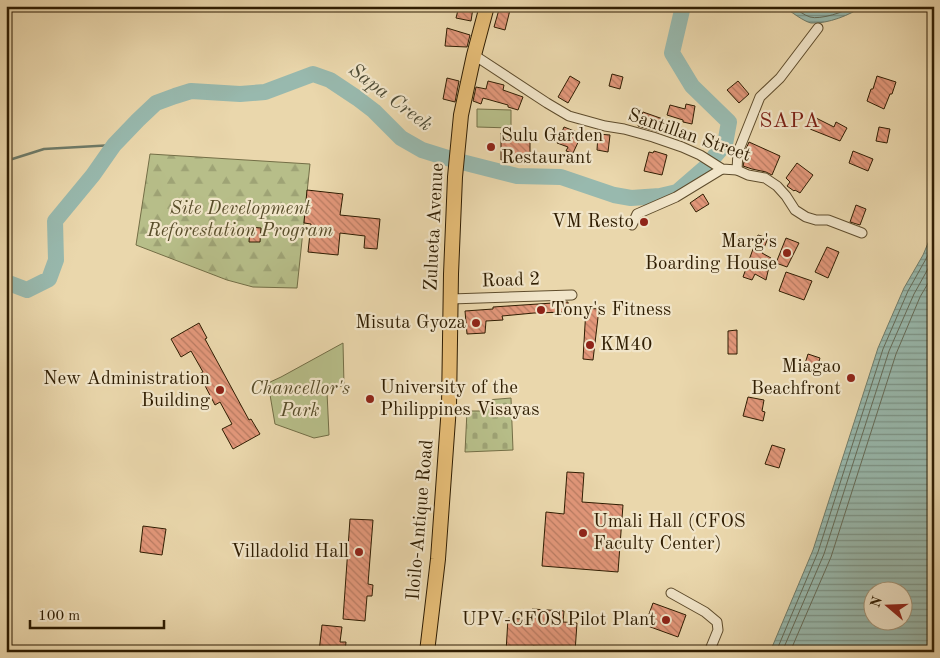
<svg xmlns="http://www.w3.org/2000/svg" width="940" height="658" font-family="'Old Standard TT',serif">
  <style>
    .forest { fill: url(#forest-firs); stroke: #736e46 }
    .cemetery { fill: url(#cemetery-stones); stroke: #736e46 }
    .park { fill: #b7be89; stroke: #736e46 }
    .water { fill: url(#water-rules); stroke: #6e7b69; fill-rule: evenodd }
    .lines { fill: none; stroke-linecap: round; stroke-linejoin: round }
    .shore { stroke: #646b58; stroke-width: 1 }
    .stream { stroke: #6e7b69; stroke-width: 2.5 }
    .river { stroke: #98b9ae; stroke-width: 16 }
    .building { fill: url(#building-back-hatch); stroke: #2f1d02 }
    .street-casing { stroke: #5e4c2c; stroke-width: 11 }
    .primary-casing { stroke: #2f1d02; stroke-width: 16 }
    .street { stroke: #f1e5c9; stroke-width: 9 }
    .primary { stroke: #e5bc76; stroke-width: 14 }
    .poi-dot { fill: #8f2418; stroke: #f1e5c9; stroke-width: 2 }
    .labels { text-anchor: middle; dominant-baseline: central; stroke-width: 4.5; stroke-linejoin: round; paint-order: stroke }
    .poi-label { font-size: 19px; fill: #2f1d02; stroke: #f1e5c9; text-anchor: end }
    .street-label { font-size: 19px; fill: #2f1d02; stroke: #f1e5c9 }
    .park-label { font-size: 19px; font-style: italic; fill: #584d2a; stroke: #f1e5c9 }
    .water-label { font-size: 20px; font-style: italic; fill: #4e4c36; stroke: #f1e5c9 }
    .quarter-label { font-size: 21px; letter-spacing: 1px; fill: #7a1f14; stroke: #f1e5c9 }
  </style>
  <defs>
    <pattern id="forest-firs" width="22" height="20" patternUnits="userSpaceOnUse" patternTransform="scale(1.25)"><rect width="22" height="20" fill="#b7be89"/><path d="M5 1l3.5 6h-7zM16 11l3.5 6h-7z" fill="#9ea375"/></pattern>
    <pattern id="cemetery-stones" width="16" height="16" patternUnits="userSpaceOnUse" patternTransform="scale(1.25)"><rect width="16" height="16" fill="#b7be89"/><path d="M2 7V4a2 2 0 0 1 4 0v3zM10 15v-3a2 2 0 0 1 4 0v3z" fill="#9ea375"/></pattern>
    <pattern id="water-rules" width="6" height="5" patternUnits="userSpaceOnUse" patternTransform="scale(1.25)"><rect width="6" height="5" fill="#98b9ae"/><path d="M0 2.5h6" fill="none" stroke="#7c968b"/></pattern>
    <pattern id="building-back-hatch" width="6" height="6" patternUnits="userSpaceOnUse" patternTransform="scale(1.25)"><rect width="6" height="6" fill="#e2977a"/><path d="M-1 5l2 2M0 0l6 6M5-1l2 2" fill="none" stroke="#b87b62"/></pattern>
  </defs>
  <rect width="100%" height="100%" fill="#ead7ac"/>
  <filter id="stains"><feTurbulence type="fractalNoise" baseFrequency=".004" numOctaves="4"/><feColorMatrix values="0 0 0 0 .2 0 0 0 0 .09 0 0 0 0 .02 0 0 0 .5 -.17"/></filter>
  <radialGradient id="worn" r=".72"><stop offset=".6" stop-color="#630" stop-opacity="0"/><stop offset="1" stop-color="#630" stop-opacity=".3"/></radialGradient>
  <polygon class="forest" points="150,154 310,164 297,288 253,287 227,280 136,245"/>
  <polygon class="cemetery" points="511,398 513,450 465,452 467,411 487,411 487,400"/>
  <g class="park">
    <polygon points="477,109 511,110 511,128 477,127"/>
    <polygon points="343,343 344,385 327,392 329,435 314,438 275,424 268,383 281,377"/>
  </g>
  <g class="water">
    <path d="M 784,6 L 863,6 C 850,15 828,24 811,23 C 805,22 789,11 784,6 Z"/>
    <path d="M 934,229 L 934,652 L 770,652 L 813,550 L 878,348 L 904,288 L 923,255 ZM 872,590 L 902,590 L 902,620 L 872,620 Z"/>
  </g>
  <g class="lines">
    <g class="shore">
      <path d="M 792,6 C 797,10 804,15 810,17 C 820,20 845,12 854,6"/>
      <polyline points="776,652 818,552 883,349 908,291 927,257 934,242"/>
      <polyline points="782,652 824,554 889,351 914,294 934,258"/>
      <polyline points="790,652 831,557 896,354 920,297 934,273"/>
    </g>
    <polyline class="stream" points="6,161 44,149 114,145"/>
    <g class="river">
      <polyline points="683,6 672,53 692,86 729,122 725,144 714,157"/>
      <polyline points="6,282 27,290 49,279 56,260 55,221 93,175 114,145 138,120 156,103 175,96 191,91 240,94 265,92 313,74 330,80 357,98 374,111 401,138 422,150 454,160 517,176 561,177 614,195 631,198 660,196 677,192 707,166"/>
    </g>
  </g>
  <g class="building">
    <polygon points="459,6 473,8 471,21 456,18"/>
    <polygon points="500,6 511,6 505,30 494,27"/>
    <polygon points="447,28 470,35 467,47 445,46"/>
    <polygon points="612,74 623,77 620,89 609,86"/>
    <polygon points="570,76 580,82 568,103 558,97"/>
    <polygon points="877,76 896,82 892,94 890,94 884,109 867,101 871,89 873,89"/>
    <polygon points="447,78 459,81 455,102 443,99"/>
    <polygon points="488,81 504,85 503,90 523,97 518,110 508,107 508,105 483,98 481,104 473,101 476,87 486,89"/>
    <polygon points="738,81 749,94 739,103 727,90"/>
    <polygon points="686,104 695,106 692,124 683,122 683,120 667,115 670,105 685,109"/>
    <polygon points="643,112 663,119 659,132 638,126"/>
    <polygon points="816,118 834,127 836,122 847,128 840,141 810,129"/>
    <polygon points="564,127 582,134 573,153 566,151 568,147 557,143"/>
    <polygon points="879,127 890,129 887,143 876,141"/>
    <polygon points="530,132 530,159 501,160 501,133"/>
    <polygon points="598,134 610,135 608,152 597,150"/>
    <polygon points="749,142 780,156 772,175 766,172 752,169 743,166 747,150 746,149"/>
    <polygon points="654,151 667,155 662,175 644,171 649,152 653,153"/>
    <polygon points="853,151 873,159 868,171 849,163"/>
    <polygon points="797,163 813,175 800,193 795,190 794,191 787,186 790,182 786,178"/>
    <polygon points="307,190 343,194 340,215 380,219 377,249 364,248 365,236 340,233 338,255 308,252 311,224 304,223"/>
    <polygon points="703,194 709,204 696,212 690,203"/>
    <polygon points="856,205 866,209 860,225 850,222"/>
    <polygon points="250,227 261,228 260,242 249,242"/>
    <polygon points="758,235 768,238 762,253 771,258 766,280 755,274 752,280 743,277"/>
    <polygon points="786,238 799,243 787,267 776,263"/>
    <polygon points="827,247 839,252 828,278 815,272"/>
    <polygon points="786,272 812,281 804,300 779,291"/>
    <polygon points="568,302 568,312 534,313 502,316 503,320 486,321 485,333 467,334 465,311 493,309 493,307"/>
    <polygon points="586,308 599,309 593,360 583,359"/>
    <polygon points="199,323 207,338 205,339 249,420 251,419 260,434 233,449 222,429 232,424 220,402 215,405 199,374 203,372 191,351 181,357 171,339"/>
    <polygon points="737,330 737,354 728,354 728,331"/>
    <polygon points="808,354 820,358 815,375 803,370"/>
    <polygon points="748,397 764,400 762,411 765,412 763,421 743,416"/>
    <polygon points="772,445 785,449 779,468 765,464"/>
    <polygon points="567,472 584,473 582,502 623,505 618,572 542,566 546,512 564,514"/>
    <polygon points="350,519 373,520 368,584 373,585 372,596 367,596 365,621 343,619"/>
    <polygon points="143,526 166,529 162,555 140,552"/>
    <polygon points="653,603 686,615 678,637 645,625"/>
    <polygon points="532,609 564,611 563,622 577,623 575,652 556,652 556,648 533,646 532,652 506,652 508,618 531,620"/>
    <polygon points="322,625 342,627 340,642 346,642 345,652 319,652"/>
  </g>
  <g class="lines">
    <g class="street-casing">
      <g id="street">
        <polyline points="474,55 547,103 569,116 605,126 624,129 653,137 682,147 700,155 722,169 737,170 748,175 765,178 777,186 786,196 795,210 806,217 816,220 828,220 862,233"/>
        <polyline points="737,170 738,152 760,97 780,78 818,28"/>
        <polyline points="632,225 637,214 676,197 722,169"/>
        <polyline points="451,299 572,295"/>
        <polyline points="671,593 705,612 717,622 718,630 709,652"/>
      </g>
    </g>
    <g class="primary-casing">
      <polyline id="primary" points="427,652 438,559 449,406 451,274 455,177 461,115 474,55 487,6"/>
    </g>
    <use href="#street" class="street"/>
    <use href="#primary" class="primary"/>
  </g>
  <g class="poi-dot">
    <circle cx="491" cy="147" r="5"/>
    <circle cx="644" cy="222" r="5"/>
    <circle cx="787" cy="253" r="5"/>
    <circle cx="541" cy="310" r="5"/>
    <circle cx="476" cy="323" r="5"/>
    <circle cx="590" cy="345" r="5"/>
    <circle cx="851" cy="378" r="5"/>
    <circle cx="220" cy="390" r="5"/>
    <circle cx="370" cy="399" r="5"/>
    <circle cx="583" cy="533" r="5"/>
    <circle cx="359" cy="552" r="5"/>
    <circle cx="666" cy="620" r="5"/>
  </g>
  <g class="labels">
    <g class="poi-label">
      <text x="501" y="136" text-anchor="start">Sulu Garden<tspan x="501" dy="22">Restaurant</tspan></text>
      <text x="634" y="222">VM Resto</text>
      <text x="777" y="242">Marg's<tspan x="777" dy="22">Boarding House</tspan></text>
      <text x="551" y="310" text-anchor="start">Tony's Fitness</text>
      <text x="466" y="323">Misuta Gyoza</text>
      <text x="600" y="345" text-anchor="start">KM40</text>
      <text x="841" y="367">Miagao<tspan x="841" dy="22">Beachfront</tspan></text>
      <text x="210" y="379">New Administration<tspan x="210" dy="22">Building</tspan></text>
      <text x="380" y="388" text-anchor="start">University of the<tspan x="380" dy="22">Philippines Visayas</tspan></text>
      <text x="593" y="522" text-anchor="start">Umali Hall (CFOS<tspan x="593" dy="22">Faculty Center)</tspan></text>
      <text x="349" y="552">Villadolid Hall</text>
      <text x="656" y="620">UPV-CFOS Pilot Plant</text>
    </g>
    <g class="street-label">
      <text transform="translate(689 136) rotate(19)">Santillan Street</text>
      <text transform="translate(435 227) rotate(-87)">Zulueta Avenue</text>
      <text transform="translate(511 281) rotate(-2)">Road 2</text>
      <text transform="translate(421 520) rotate(-85)">Iloilo-Antique Road</text>
    </g>
    <g class="park-label">
      <text x="240" y="209">Site Development<tspan x="240" dy="22">Reforestation Program</tspan></text>
      <text x="300" y="389">Chancellor's<tspan x="300" dy="22">Park</tspan></text>
    </g>
    <g class="water-label">
      <text transform="translate(390 98) rotate(37)">Sapa Creek</text>
    </g>
    <g class="quarter-label">
      <text x="790" y="121">SAPA</text>
    </g>
  </g>
  <rect width="940" height="658" fill="none" stroke="#ead7ac" stroke-width="25"/>
  <rect x="8" y="8" width="925" height="643" fill="none" stroke="#2f1d02" stroke-width="2.5"/>
  <rect x="12" y="12" width="915" height="633" fill="none" stroke="#2f1d02"/>
  <g transform="translate(888 606) rotate(289)"><circle r="24" fill="#f1e5c9" stroke="#a39579"/>
  <path d="M0-4L9 19L0 12L-9 19Z" fill="#8f2418"/>
  <text y="-8" font-size="14" font-weight="bold" text-anchor="middle" fill="#2f1d02">N</text>
  </g>
  <path d="M30 620v8h134v-8" fill="none" stroke="#2f1d02" stroke-width="2.5"/>
  <text x="38" y="620" font-size="15" fill="#2f1d02" stroke="#f1e5c9" stroke-width="4" paint-order="stroke">100 m</text>
  <rect width="100%" height="100%" filter="url(#stains)"/>
  <rect width="100%" height="100%" fill="url(#worn)"/>
</svg>
